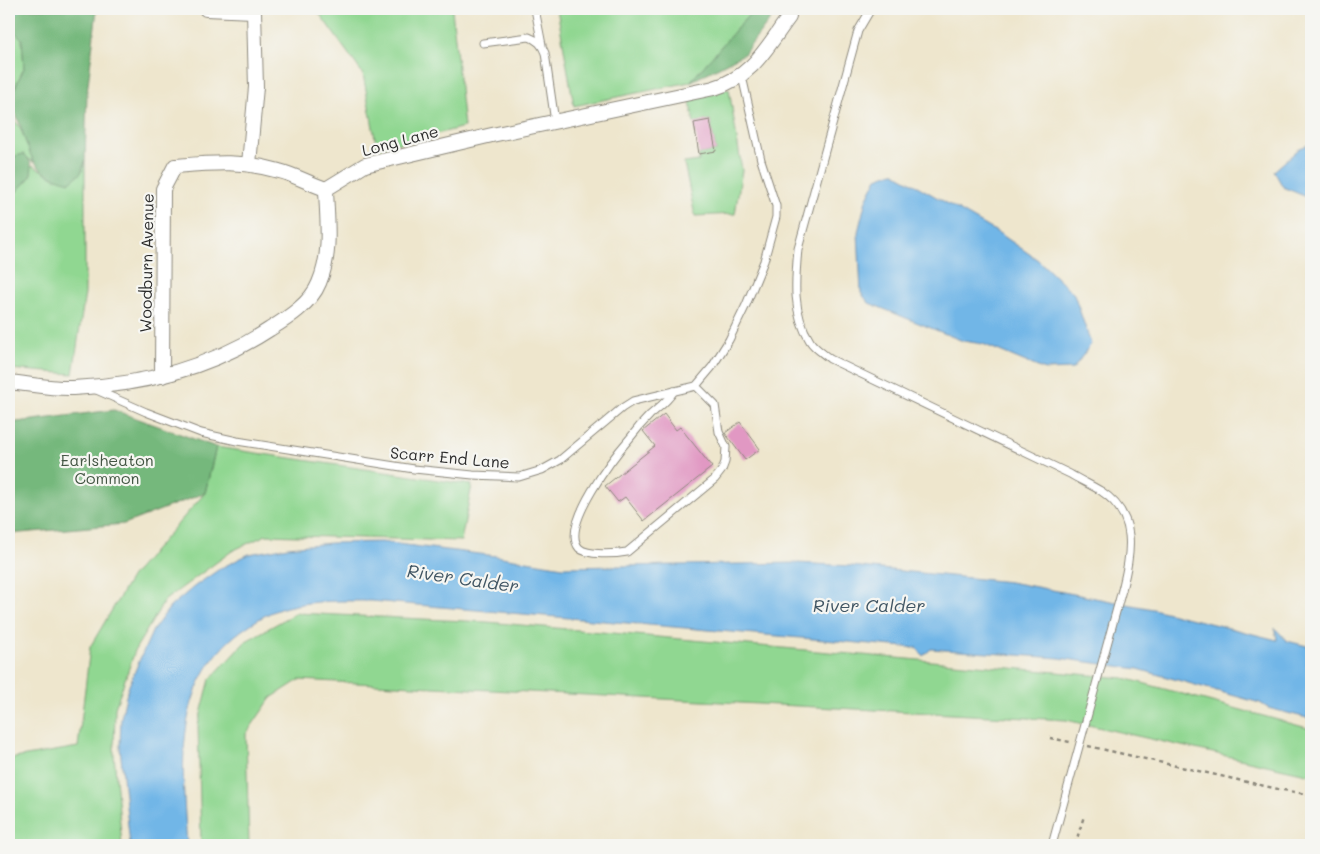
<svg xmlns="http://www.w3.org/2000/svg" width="1320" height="854" font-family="Mali,sans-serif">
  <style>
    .green { fill: #90d791; stroke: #5e815e }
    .forest { fill: #74b87b; stroke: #507253 }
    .water { fill: #71b6e7; stroke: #4e7089 }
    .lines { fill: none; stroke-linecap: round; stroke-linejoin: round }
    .stream { stroke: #71b6e7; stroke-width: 4 }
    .building { fill: #e198c3 }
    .lane-casing { stroke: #8c887c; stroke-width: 9 }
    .street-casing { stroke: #8c887c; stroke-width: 16 }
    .path { stroke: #8c887c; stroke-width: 2.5; stroke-dasharray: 4 4; stroke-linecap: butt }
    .lane { stroke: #fff; stroke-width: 7 }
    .street { stroke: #fff; stroke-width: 14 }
    .lane-bridge-casing { stroke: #8c887c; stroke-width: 9; stroke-linecap: butt }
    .lane-bridge { stroke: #fff; stroke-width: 7 }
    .labels { text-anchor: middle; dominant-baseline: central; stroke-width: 4.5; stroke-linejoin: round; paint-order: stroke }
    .street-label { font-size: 16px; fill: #2b2b2b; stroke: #f6f6f2 }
    .park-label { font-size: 16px; fill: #445644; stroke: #f6f6f2 }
    .water-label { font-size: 18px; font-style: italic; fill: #405563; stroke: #f6f6f2 }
  </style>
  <rect width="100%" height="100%" fill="#f6f6f2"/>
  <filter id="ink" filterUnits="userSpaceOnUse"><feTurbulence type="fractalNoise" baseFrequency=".02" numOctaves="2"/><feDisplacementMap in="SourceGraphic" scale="10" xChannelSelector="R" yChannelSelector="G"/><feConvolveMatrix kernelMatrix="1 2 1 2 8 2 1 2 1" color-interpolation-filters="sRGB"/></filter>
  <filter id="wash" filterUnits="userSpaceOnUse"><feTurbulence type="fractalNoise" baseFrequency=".0096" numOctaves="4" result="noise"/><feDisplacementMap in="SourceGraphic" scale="20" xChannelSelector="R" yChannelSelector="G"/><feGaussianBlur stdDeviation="1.12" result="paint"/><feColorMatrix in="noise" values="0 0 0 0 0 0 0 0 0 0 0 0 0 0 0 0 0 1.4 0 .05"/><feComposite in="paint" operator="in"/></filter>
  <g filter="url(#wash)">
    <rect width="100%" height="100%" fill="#eee6cd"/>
    <g class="green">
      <polygon points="319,9 452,9 464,127 377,149 363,74 319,13"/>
      <polygon points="557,9 754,9 690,82 574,106"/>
      <polygon points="9,26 22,39 24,68 9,99"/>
      <polygon points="729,89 742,170 735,214 695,216 684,163 699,161 699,154 716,151 710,120 694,123 689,96"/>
      <polygon points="9,114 20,127 34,163 23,154 9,165"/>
      <polygon points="85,161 85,293 73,374 9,369 9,200 31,176 32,165 55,178 81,173"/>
      <polygon points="216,447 472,485 461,541 266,535 232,551 165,600 136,648 115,708 114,755 122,845 9,845 9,759 78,747 90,647 132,576 205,493"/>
      <polygon points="296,613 487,622 1124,678 1311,729 1311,775 1066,720 299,680 271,698 246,734 249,845 201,845 198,725 210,679 246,641"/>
    </g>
    <g class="forest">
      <path d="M 9,9 L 97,9 L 87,93 L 85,161 L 81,173 L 70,182 C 27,172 31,151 17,117 C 14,111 9,107 9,100 L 24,68 L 22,39 L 9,26 Z"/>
      <polygon points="754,9 778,9 744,54 690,82"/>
      <path d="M 24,154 C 32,162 32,166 31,176 L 9,200 L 9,165 L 15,156 Z"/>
      <polygon points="114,410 216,447 205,493 124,524 9,534 9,423"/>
    </g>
    <g class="water">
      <polygon points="1311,144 1311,199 1283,187 1274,171 1300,148"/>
      <polygon points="893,172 1002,235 1038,260 1074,294 1091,344 1073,369 1045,370 983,344 963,341 869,303 861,293 858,232 866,200 877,178"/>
      <path d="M 381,542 L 496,556 L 563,567 L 797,563 L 851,566 L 1010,582 L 1153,609 L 1277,640 L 1275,628 L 1287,641 L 1311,647 L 1311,719 L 1268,708 L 1260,703 L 1138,669 L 1059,658 L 931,649 L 923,656 L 917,648 L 371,601 C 344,601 314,600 287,607 C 270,611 255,621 241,631 C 172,683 182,769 187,845 L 130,845 L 120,747 L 121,718 L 128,688 L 140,659 L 153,630 L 170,607 L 195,586 L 221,568 L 249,554 L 288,547 L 331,543 Z"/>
    </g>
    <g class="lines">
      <polyline class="stream" points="9,17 19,9"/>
    </g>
    <g id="blocks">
      <g class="building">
        <polygon points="710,120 716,151 699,154 694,123"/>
        <polygon points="664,414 676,430 680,427 712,467 644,521 625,497 618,502 605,486 655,446 643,431"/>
        <polygon points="740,422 760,449 745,460 725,433"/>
      </g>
    </g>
  </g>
  <g filter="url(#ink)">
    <use href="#blocks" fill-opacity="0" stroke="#8c887c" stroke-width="1"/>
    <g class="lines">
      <g class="lane-casing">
        <g id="lane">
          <polyline points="535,9 542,45"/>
          <path d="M 871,9 L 858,31 L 798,249 C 795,281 792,313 810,341 C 814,348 824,354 830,359 L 1070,474 C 1080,480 1091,485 1101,491 C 1139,516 1131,553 1122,590"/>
          <path d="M 483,43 L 529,37 C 538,40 542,45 545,53 L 555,122"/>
          <polyline points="94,389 146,412 201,433 237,441 414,469 473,475 519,477 542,470 560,460 622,408 633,401 696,386 712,367 729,340 746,305 764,261 776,217 776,206 761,160 742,76"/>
          <path d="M 674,391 C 667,402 659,407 650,415 C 643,422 636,430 630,438 C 615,455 560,526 579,548 C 587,556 616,554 627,552 L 715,479 L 722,470 L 725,462 L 726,447 L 719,432 L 715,405 L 696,386"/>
        </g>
      </g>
      <g class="street-casing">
        <g id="street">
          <polyline points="206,9 254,11 256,87 249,164"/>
          <path d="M 162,376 L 163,189 L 175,166 C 212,163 242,160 279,171 C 295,175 310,184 326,189"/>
          <path d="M 9,382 C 30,384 52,389 73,388 C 144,385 210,368 270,329 C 288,318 311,303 319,283 C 332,253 327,221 326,189 L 365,165 L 492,135 L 714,88 C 753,76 766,48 789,17"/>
        </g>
      </g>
      <g class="path">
        <polyline points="1050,738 1070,742"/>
        <polyline points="1088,746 1278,789 1311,795"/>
        <polyline points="1075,845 1084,816"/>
      </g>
      <use href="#lane" class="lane"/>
      <use href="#street" class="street"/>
      <g class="lane-bridge-casing">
        <polyline id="lane-bridge" points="1052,845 1122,590"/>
      </g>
      <use href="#lane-bridge" class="lane-bridge"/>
    </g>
  </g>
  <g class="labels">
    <g class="street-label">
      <text transform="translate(400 140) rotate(-15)">Long Lane</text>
      <text transform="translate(146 263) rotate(-89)">Woodburn Avenue</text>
      <text transform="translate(450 457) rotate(5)">Scarr End Lane</text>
    </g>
    <g class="park-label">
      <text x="107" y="459">Earlsheaton<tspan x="107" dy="18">Common</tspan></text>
    </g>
    <g class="water-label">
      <text transform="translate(463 578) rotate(8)">River Calder</text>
      <text x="869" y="605">River Calder</text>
    </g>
  </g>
  <rect width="1320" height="854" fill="none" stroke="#f6f6f2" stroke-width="30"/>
</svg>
